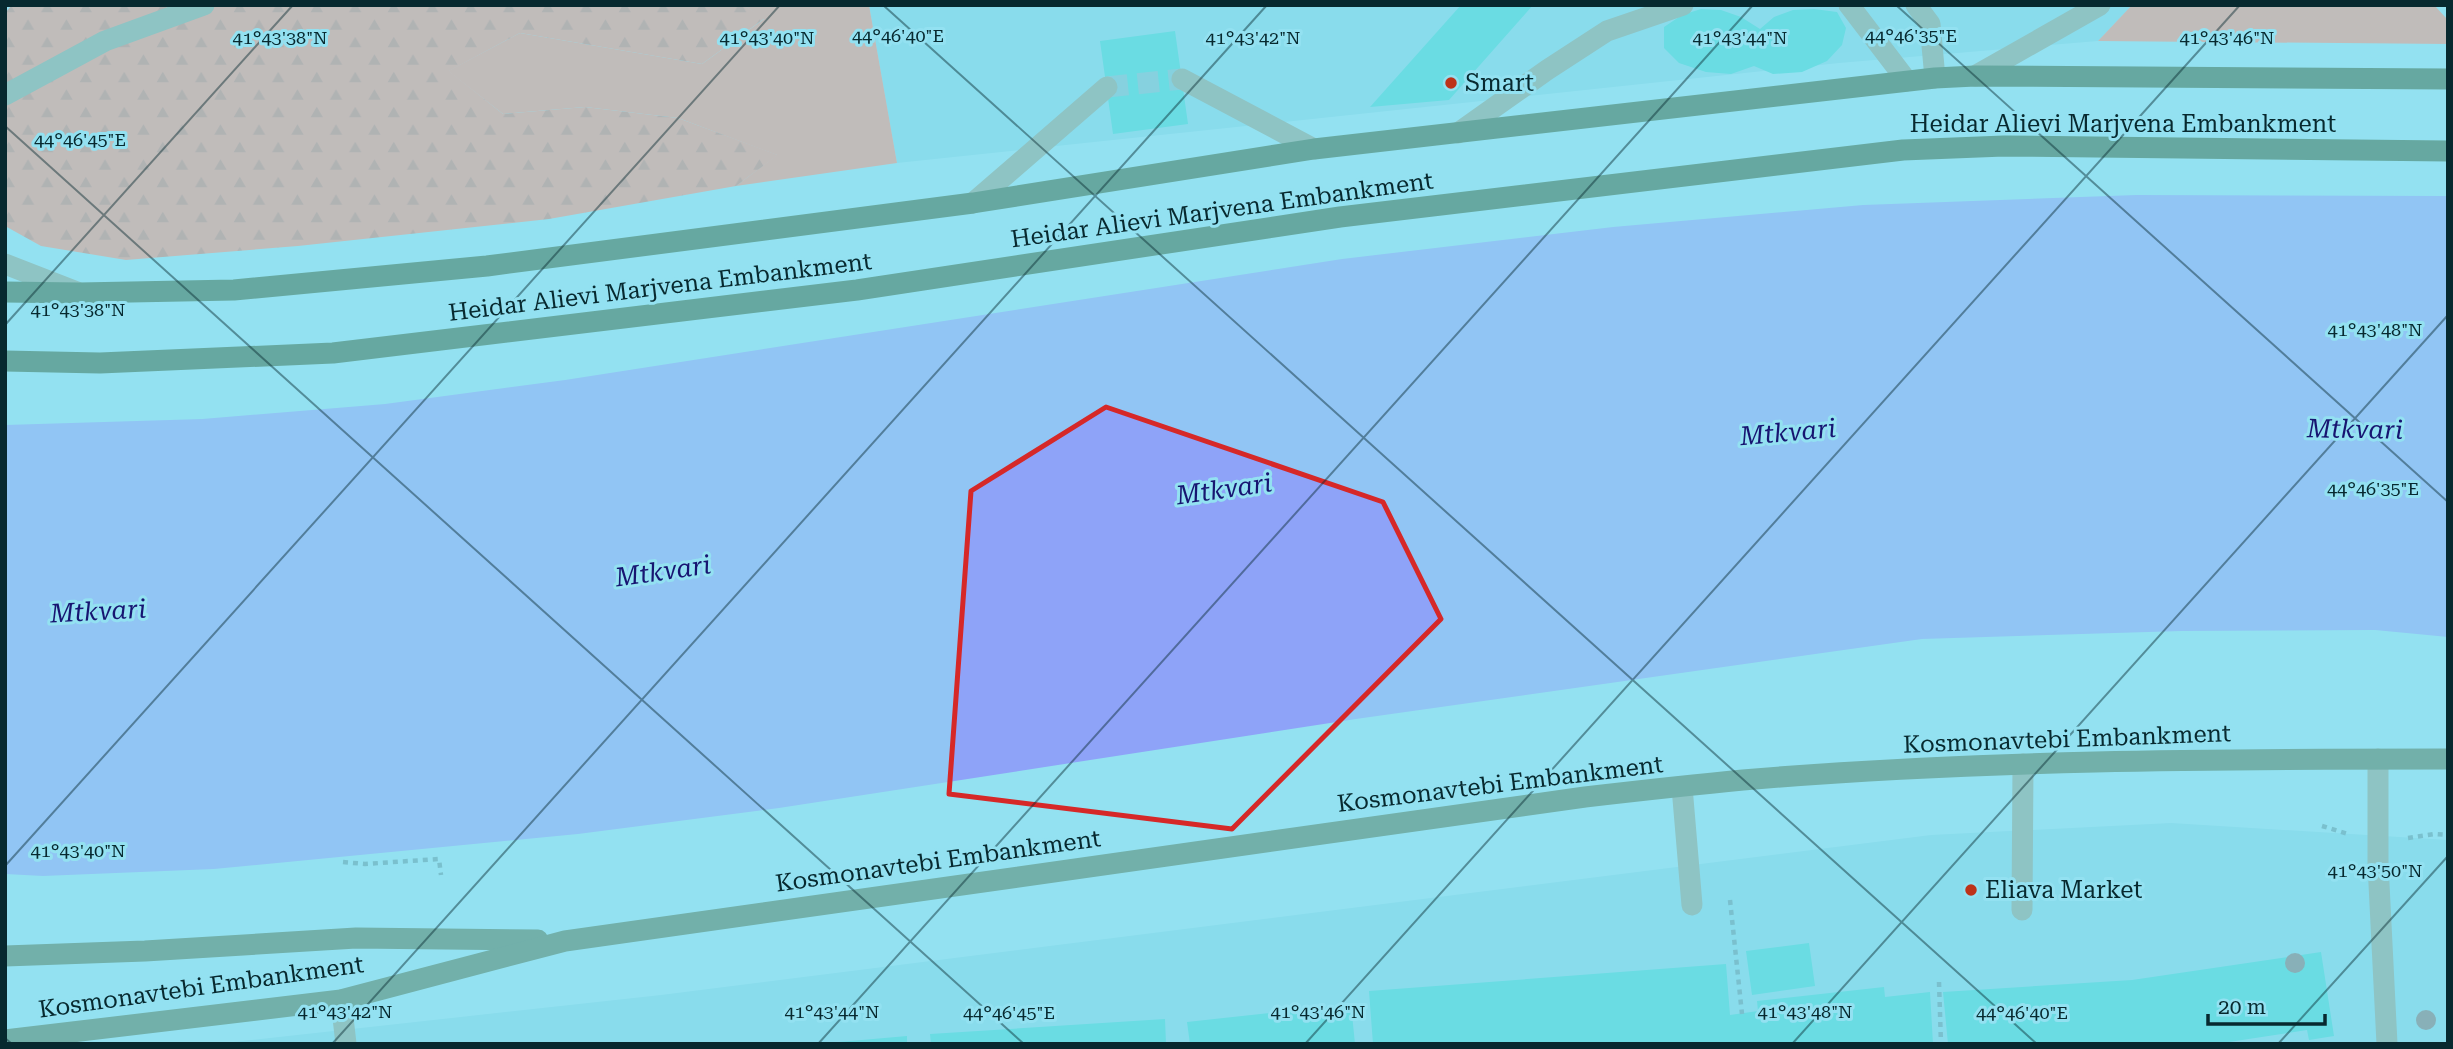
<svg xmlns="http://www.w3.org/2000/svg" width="2453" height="1049" font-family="'Roboto Serif',serif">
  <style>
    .built { fill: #7dd4e7 }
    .grass { fill: #f78e79 }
    .forest { fill: url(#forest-firs) }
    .water { fill: #8ea3f8 }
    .building { fill: #38d6d2 }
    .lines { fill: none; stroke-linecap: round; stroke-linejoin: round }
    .minor-tunnel { stroke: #77bcca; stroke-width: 21; stroke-dasharray: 21 10; stroke-linecap: butt }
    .path { stroke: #5b98a4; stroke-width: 4.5; stroke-dasharray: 5 5; stroke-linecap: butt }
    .minor { stroke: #889f8e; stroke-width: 21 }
    .major { stroke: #497355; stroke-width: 21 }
    .highway { stroke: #306340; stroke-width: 21 }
    .tree { fill: #7b7473 }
    .marked { fill: none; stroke: #d62828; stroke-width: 5; stroke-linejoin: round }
    .ticks { fill: none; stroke: #07292f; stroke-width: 2; stroke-opacity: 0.45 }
    .poi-dot { fill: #bd3219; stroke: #93e1f1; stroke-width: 2.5 }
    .labels { text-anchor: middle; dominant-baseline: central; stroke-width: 6; stroke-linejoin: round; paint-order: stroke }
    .poi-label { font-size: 24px; fill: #07292f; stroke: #93e1f1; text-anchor: start }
    .street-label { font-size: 24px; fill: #07292f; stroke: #93e1f1 }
    .water-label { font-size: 26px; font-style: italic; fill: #171571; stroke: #93e1f1 }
    .ticks-label { font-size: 18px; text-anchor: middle; fill: #07292f; stroke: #93e1f1; stroke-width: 6; stroke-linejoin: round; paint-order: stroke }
  </style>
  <defs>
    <pattern id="forest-firs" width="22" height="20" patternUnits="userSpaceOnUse" patternTransform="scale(1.75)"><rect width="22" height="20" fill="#f78e79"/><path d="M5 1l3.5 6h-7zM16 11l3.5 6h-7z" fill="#d27a69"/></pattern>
  </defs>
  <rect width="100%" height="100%" fill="#93e1f1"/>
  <g class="built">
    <polygon points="869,5 2132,5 2098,41 1839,63 897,163"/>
    <polygon points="2171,823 2448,840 2448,1044 215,1044 661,995 1931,835"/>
  </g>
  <g class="grass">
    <polygon points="743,5 869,5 897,163 736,186 777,155 678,118 585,107 503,114 448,71 520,33 702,64 764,19"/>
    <polygon points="2132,5 2434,5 2448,20 2448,44 2098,41"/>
  </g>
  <polygon class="forest" points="12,5 743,5 765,18 702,64 520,33 449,71 503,114 585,107 678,118 778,155 736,186 549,219 298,246 126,260 41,246 5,226 5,13"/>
  <polygon class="water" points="2136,195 2448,196 2448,637 2375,630 2182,631 1922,639 1356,719 779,808 578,834 214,869 43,876 5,874 5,425 202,419 385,404 565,380 1342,259 1613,227 1863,205"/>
  <g class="building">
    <polygon points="1461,5 1533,5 1449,100 1370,107"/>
    <polygon points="1701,9 1721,10 1741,17 1760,29 1774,17 1793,10 1814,9 1837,12 1846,28 1842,45 1827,61 1802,72 1773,74 1754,66 1731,74 1706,72 1679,63 1664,48 1664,27 1682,15"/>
    <polygon points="1175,31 1188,124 1113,134 1100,41"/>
    <polygon points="1809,943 1815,986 1752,995 1746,951"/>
    <polygon points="2321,952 2334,1036 2309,1040 2307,1030 2216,1044 1948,1044 1943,992 2132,980"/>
    <polygon points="1726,964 1730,1015 1758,1011 1757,1001 1884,987 1885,997 1930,992 1933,1044 1373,1044 1369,991"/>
    <polygon points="1351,1004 1355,1044 1190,1044 1187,1022"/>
    <polygon points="1165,1019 1166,1044 931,1044 930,1034"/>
    <polygon points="907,1036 907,1044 840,1044 839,1042"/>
  </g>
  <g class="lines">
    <polyline class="minor-tunnel" points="1107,87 1182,79"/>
    <g class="path">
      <polyline points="2322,826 2348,834"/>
      <polyline points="2408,838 2435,834 2448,835"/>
      <polyline points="343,862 365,864 439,859 441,875"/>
      <polyline points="1730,900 1742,1014"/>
      <polyline points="1939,982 1941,1044"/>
    </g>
    <g class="minor">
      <polyline points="1849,5 1907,81"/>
      <polyline points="1916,5 1930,24 1935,78"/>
      <polyline points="1975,76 2100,5"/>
      <polyline points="1182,79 1314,149"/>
      <polyline points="5,95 105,41 204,5"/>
      <polyline points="1458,133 1547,70 1607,31 1683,5"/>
      <polyline points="973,203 1107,87"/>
      <polyline points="5,264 77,292"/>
      <polyline points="2378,759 2378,864 2387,1044"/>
      <polyline points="1682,787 1692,905"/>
      <polyline points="2022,910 2023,764"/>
      <polyline points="341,1000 346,1044"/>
    </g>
    <g class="major">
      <polyline points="5,956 145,951 356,938 538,940"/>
      <path d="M 5,1040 L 341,1000 L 565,941 L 1585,797 C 1637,791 1690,785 1743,780 C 1977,760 2213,759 2448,759"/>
    </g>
    <g class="highway">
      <polyline points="5,292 79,293 234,290 487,266 973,203 1314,149 1935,78 1975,76 2448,79"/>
      <polyline points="5,361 100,363 333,353 857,290 1340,217 1903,150 2004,146 2448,151"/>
    </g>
  </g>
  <g class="tree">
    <circle cx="2295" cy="963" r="10"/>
    <circle cx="2426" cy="1020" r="10"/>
  </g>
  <path d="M0 0H2453V1049H0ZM 1106,407 L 1383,502 L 1441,619 L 1232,829 L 949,794 L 971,491 Z" fill="#93e1f1" fill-opacity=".55" fill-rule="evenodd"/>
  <path class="marked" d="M 1106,407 L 1383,502 L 1441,619 L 1232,829 L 949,794 L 971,491 Z"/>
  <path class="ticks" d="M 883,5 L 2037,1044M 1896,5 L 2448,502M 5,126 L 1024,1044M 5,325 L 293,5M 5,866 L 780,5M 5,1038 L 12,1044M 332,1044 L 1267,5M 818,1044 L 1753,5M 1305,1044 L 2240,5M 1792,1044 L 2448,315M 2278,1044 L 2448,856"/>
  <g class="poi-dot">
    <circle cx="1451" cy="83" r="7"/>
    <circle cx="1971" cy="890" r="7"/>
  </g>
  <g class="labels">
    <g class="poi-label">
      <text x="1465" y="83">Smart</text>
      <text x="1985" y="890">Eliava Market</text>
    </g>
    <g class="street-label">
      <text x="2123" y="124">Heidar Alievi Marjvena Embankment</text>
      <text transform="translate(1222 210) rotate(-8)">Heidar Alievi Marjvena Embankment</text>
      <text transform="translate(660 287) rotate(-7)">Heidar Alievi Marjvena Embankment</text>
      <text transform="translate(2067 739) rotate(-2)">Kosmonavtebi Embankment</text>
      <text transform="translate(1500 784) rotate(-7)">Kosmonavtebi Embankment</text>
      <text transform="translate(938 861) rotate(-8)">Kosmonavtebi Embankment</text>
      <text transform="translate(201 987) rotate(-8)">Kosmonavtebi Embankment</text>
    </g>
    <g class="water-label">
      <text transform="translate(2355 429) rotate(1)">Mtkvari</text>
      <text transform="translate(1788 432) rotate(-5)">Mtkvari</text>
      <text transform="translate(1224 489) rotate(-8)">Mtkvari</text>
      <text transform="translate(663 571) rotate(-8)">Mtkvari</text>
      <text transform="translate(98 611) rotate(-3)">Mtkvari</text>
    </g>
  </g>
  <g class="ticks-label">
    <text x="898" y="42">44°46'40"E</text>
    <text x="1911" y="42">44°46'35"E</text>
    <text x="280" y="44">41°43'38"N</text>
    <text x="767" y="44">41°43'40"N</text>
    <text x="1253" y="44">41°43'42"N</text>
    <text x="1740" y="44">41°43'44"N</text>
    <text x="2227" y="44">41°43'46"N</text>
    <text x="80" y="146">44°46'45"E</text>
    <text x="78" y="316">41°43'38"N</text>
    <text x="2375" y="336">41°43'48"N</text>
    <text x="2373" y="495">44°46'35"E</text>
    <text x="78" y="857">41°43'40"N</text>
    <text x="2375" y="877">41°43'50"N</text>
    <text x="345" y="1018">41°43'42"N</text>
    <text x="832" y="1018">41°43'44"N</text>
    <text x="1318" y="1018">41°43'46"N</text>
    <text x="1805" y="1018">41°43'48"N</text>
    <text x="1009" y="1019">44°46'45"E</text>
    <text x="2022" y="1019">44°46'40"E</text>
  </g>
  <rect width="2453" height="1049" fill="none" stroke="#07292f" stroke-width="14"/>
  <path d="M2208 1014v10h117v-10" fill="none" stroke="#07292f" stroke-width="3.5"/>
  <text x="2218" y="1014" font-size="21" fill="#07292f" stroke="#93e1f1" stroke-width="5" paint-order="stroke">20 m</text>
</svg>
